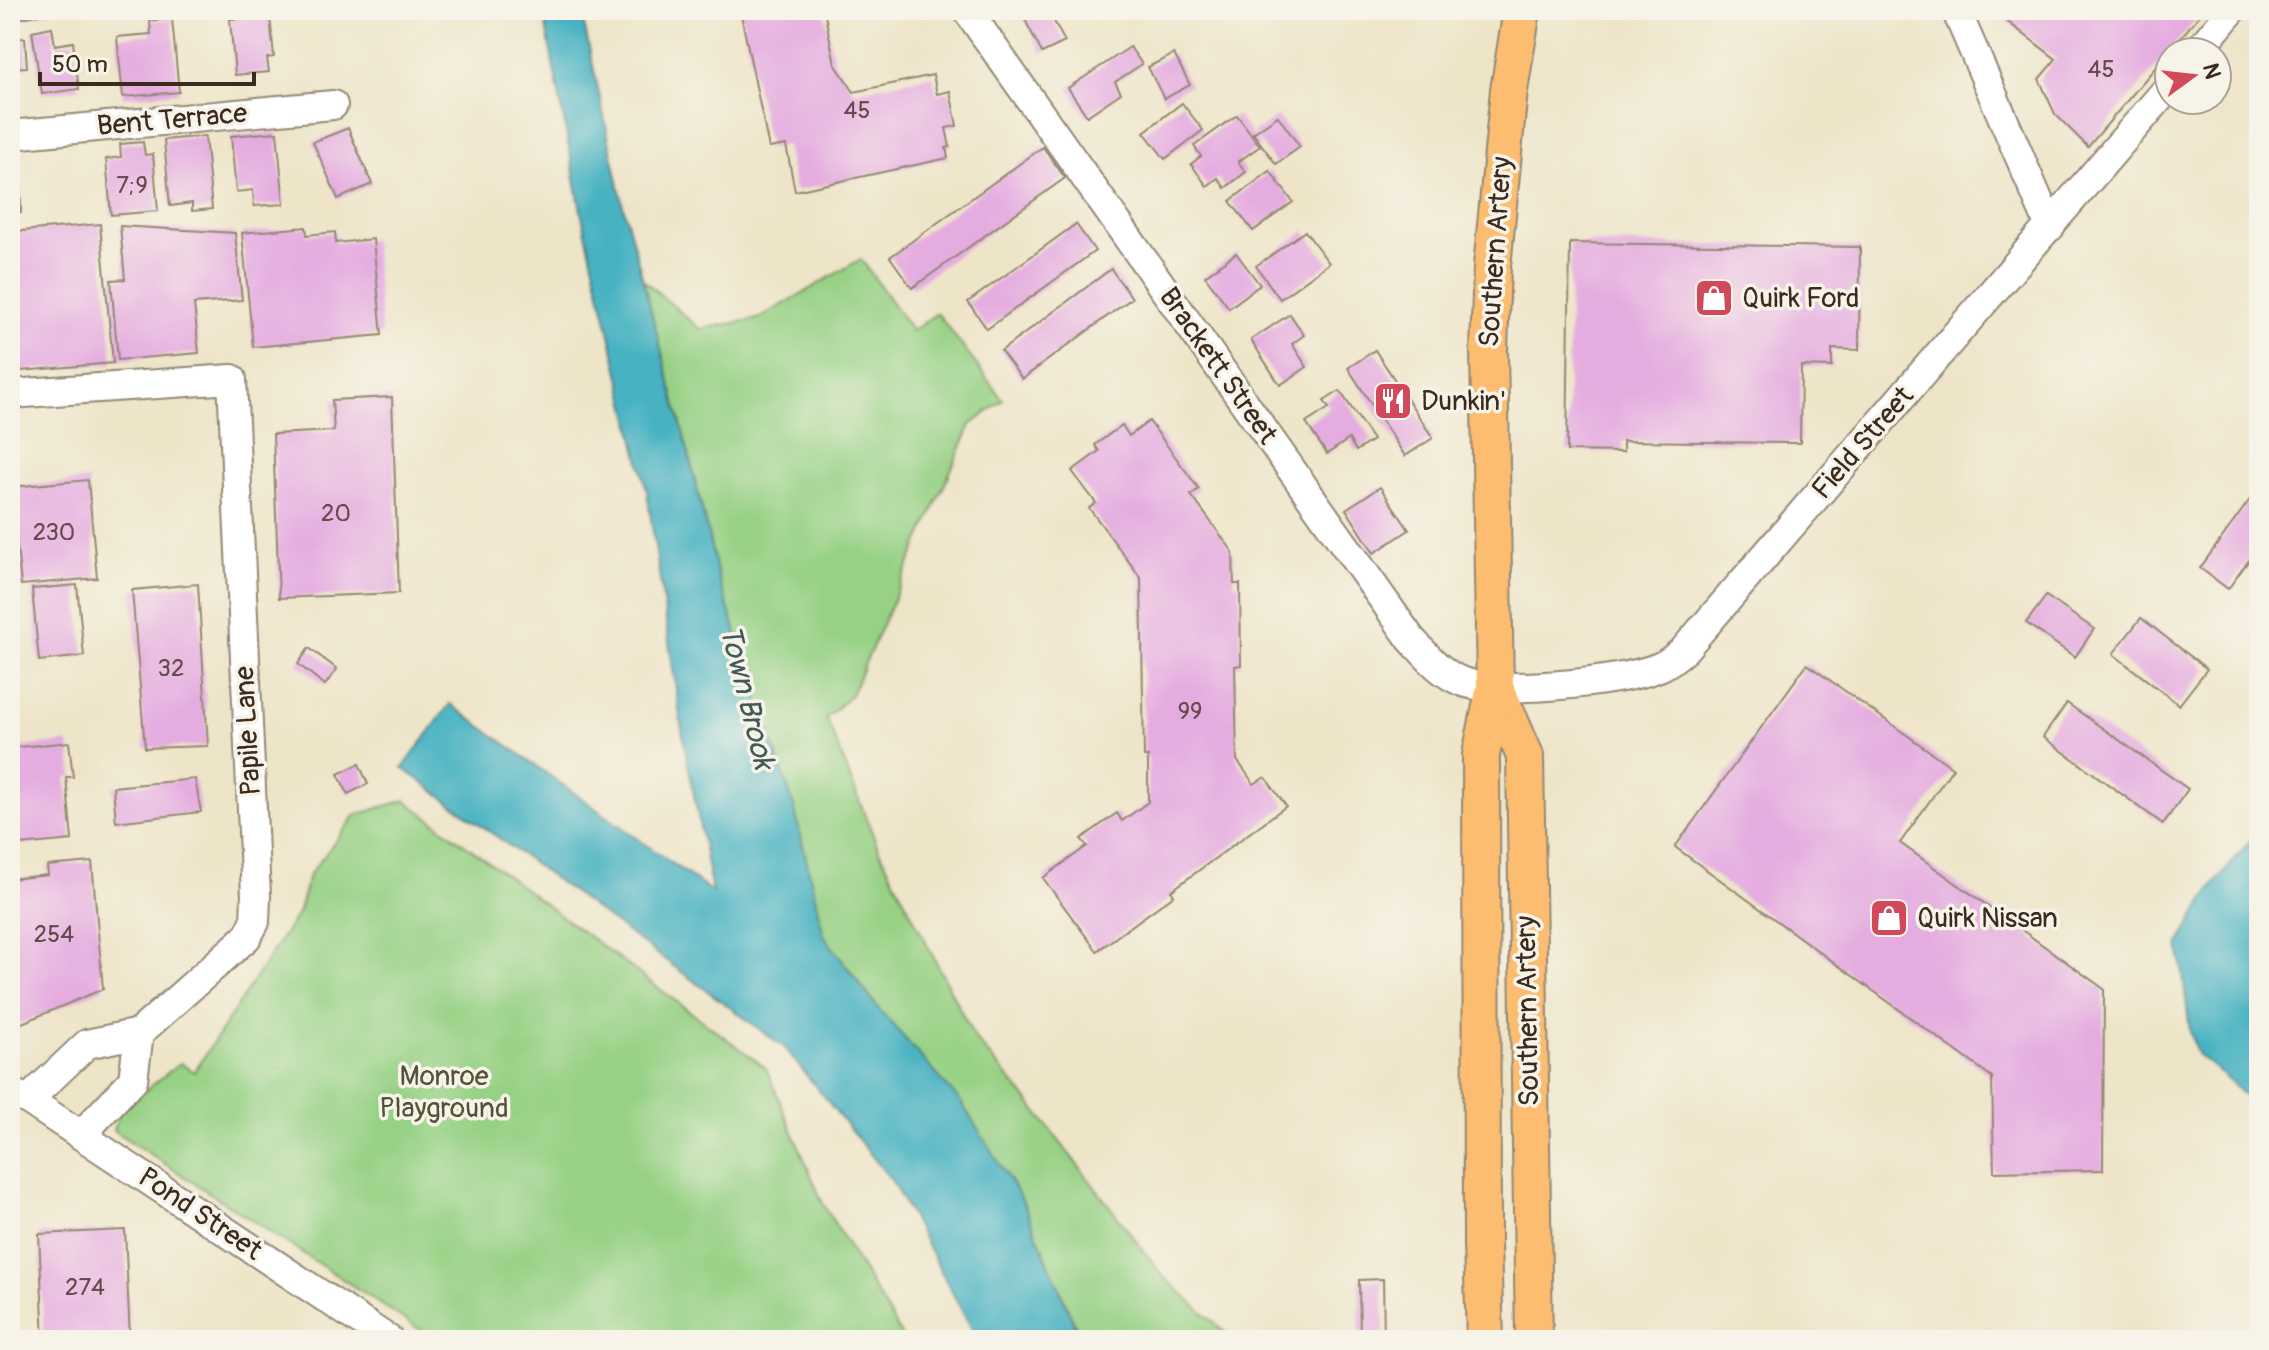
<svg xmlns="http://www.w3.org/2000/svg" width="2269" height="1350" font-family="Pangolin,sans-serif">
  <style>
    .green { fill: #97d185; stroke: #697e52; stroke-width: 2 }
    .water { fill: #46b2c2; stroke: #406e70; stroke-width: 2 }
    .building { fill: #e5ace0 }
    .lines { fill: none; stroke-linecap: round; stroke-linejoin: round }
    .minor-casing { stroke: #948874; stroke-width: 32 }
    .major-casing { stroke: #948874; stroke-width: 40 }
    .minor { stroke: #fff; stroke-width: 28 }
    .major { stroke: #fcbd6f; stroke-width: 36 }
    .labels { text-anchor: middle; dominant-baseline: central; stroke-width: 7; stroke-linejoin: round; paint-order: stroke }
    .number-label { font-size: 24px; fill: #664a4e }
    .street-label { font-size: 28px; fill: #3b2a1e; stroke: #f7f3e8 }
    .poi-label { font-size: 28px; fill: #3b2a1e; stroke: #f7f3e8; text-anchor: start }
    .park-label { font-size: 28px; fill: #525438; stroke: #f7f3e8 }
    .water-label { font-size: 30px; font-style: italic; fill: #3f5a57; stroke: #f7f3e8 }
  </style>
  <rect width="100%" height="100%" fill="#f7f3e8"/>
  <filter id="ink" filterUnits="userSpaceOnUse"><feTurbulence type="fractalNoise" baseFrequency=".0125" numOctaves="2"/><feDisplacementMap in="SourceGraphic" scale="16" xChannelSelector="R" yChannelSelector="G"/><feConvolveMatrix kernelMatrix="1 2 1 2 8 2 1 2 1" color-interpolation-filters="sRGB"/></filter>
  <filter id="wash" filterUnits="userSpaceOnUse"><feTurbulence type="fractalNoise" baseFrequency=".006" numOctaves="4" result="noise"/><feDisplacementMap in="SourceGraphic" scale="32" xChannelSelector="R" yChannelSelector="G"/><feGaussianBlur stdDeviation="1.8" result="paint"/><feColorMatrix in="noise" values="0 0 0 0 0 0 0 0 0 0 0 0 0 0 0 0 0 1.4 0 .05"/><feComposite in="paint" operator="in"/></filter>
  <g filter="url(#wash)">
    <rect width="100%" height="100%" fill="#eee5c9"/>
    <g class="green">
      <polygon points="861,259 912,331 937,313 1003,400 971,425 851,695 826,718 879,850 975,1039 1026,1098 1164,1277 1233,1340 1081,1340 1022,1200 824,936 794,807 719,580 688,451 642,279 700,329 758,319"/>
      <polygon points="405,800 766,1068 823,1204 904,1340 436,1340 113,1130 120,1111 180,1063 194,1072 299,911 309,875 356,815"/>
    </g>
    <g class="water">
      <polygon points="543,10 581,10 623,205 688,451 719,580 794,807 824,936 877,1007 961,1102 1022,1200 1081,1340 978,1340 892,1181 784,1047 403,768 450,704 712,892 682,730 647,492 582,216"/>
      <polygon points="2259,829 2259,1113 2231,1082 2197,1054 2190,1031 2179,944 2210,890"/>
    </g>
    <g id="blocks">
      <g class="building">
        <polygon points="10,10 53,10 53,11 10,21"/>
        <polygon points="740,10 824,10 835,64 854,92 933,75 937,94 950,91 957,126 946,128 950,147 946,148 948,158 795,191 786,145 769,148"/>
        <polygon points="1020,10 1048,10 1065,42 1042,53"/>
        <polygon points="2012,10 2204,10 2088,147 2055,114 2039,79 2056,59 2004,19"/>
        <polygon points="270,16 274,57 267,58 269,72 235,75 230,19"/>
        <polygon points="172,19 179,92 123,97 117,37 151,34 150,21"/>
        <polygon points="52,27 55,45 73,42 79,89 42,94 32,31"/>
        <polygon points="25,38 27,67 10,68 10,39"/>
        <polygon points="1130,47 1142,64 1115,82 1121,93 1087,116 1068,88"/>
        <polygon points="1174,54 1190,85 1164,99 1148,67"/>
        <polygon points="1182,103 1203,130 1165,159 1144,132"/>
        <polygon points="1237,115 1260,146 1238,162 1246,172 1225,188 1218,178 1207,186 1191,164 1201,156 1194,146"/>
        <polygon points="1278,116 1300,147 1276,164 1253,133"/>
        <polygon points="348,128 372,184 338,199 313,142"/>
        <polygon points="277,132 284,204 254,206 253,190 236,192 231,136"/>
        <polygon points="205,136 212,209 192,211 192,203 170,206 164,140"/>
        <polygon points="143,142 145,155 153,154 158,211 111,215 106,159 121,157 120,144"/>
        <polygon points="1043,147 1065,178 912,288 890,257"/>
        <polygon points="20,164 21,213 10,213 10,165"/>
        <polygon points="1270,171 1293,202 1253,231 1230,201"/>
        <polygon points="100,224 113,363 21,371 20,364 10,365 10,293 15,293 10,232"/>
        <polygon points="1076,224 1095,251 987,329 968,302"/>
        <polygon points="120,226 235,233 242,300 194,304 199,353 118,360 111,280 125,279"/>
        <polygon points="306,227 307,235 335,232 336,243 373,239 382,335 253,347 242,233"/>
        <polygon points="1305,231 1329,263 1280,299 1256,266"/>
        <polygon points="1570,243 1860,247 1859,350 1832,349 1832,367 1801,366 1800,443 1623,441 1623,452 1567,451"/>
        <polygon points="1236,253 1260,285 1229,308 1205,276"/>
        <polygon points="1111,269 1132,298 1022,379 1001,351"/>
        <polygon points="1290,314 1304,335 1292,344 1307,367 1280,385 1251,340"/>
        <polygon points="1375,350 1433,438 1405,456 1348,368"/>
        <polygon points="1340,391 1373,440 1356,451 1349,439 1327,454 1306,423 1329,408 1324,401"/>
        <polygon points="392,397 399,593 279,598 273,434 334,431 332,400"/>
        <polygon points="1149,421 1199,489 1191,495 1233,552 1234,584 1240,584 1241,665 1235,666 1237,760 1254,784 1265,777 1286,806 1171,891 1174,895 1097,951 1043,878 1087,846 1081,839 1117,813 1122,821 1148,802 1148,757 1144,757 1141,578 1089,508 1096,503 1072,471 1099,451 1095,445 1122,425 1129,436"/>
        <polygon points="88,480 97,578 21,585 11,487"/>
        <polygon points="1380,487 1409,530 1374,553 1346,509"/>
        <polygon points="2259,487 2259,546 2228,589 2200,568"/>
        <polygon points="198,584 208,746 145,748 132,590"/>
        <polygon points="77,585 84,656 39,661 32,589"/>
        <polygon points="2046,596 2094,629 2075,657 2026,623"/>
        <polygon points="2141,618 2207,669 2179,705 2113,654"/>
        <polygon points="309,648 337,669 325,685 298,664"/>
        <polygon points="1807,664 1953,768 1900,843 2104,989 2103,1170 1994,1172 1992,1077 1675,847"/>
        <polygon points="2067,703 2188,789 2163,824 2043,737"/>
        <polygon points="69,742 73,777 66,777 72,840 10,846 10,748"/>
        <polygon points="359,764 368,784 348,794 338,774"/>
        <polygon points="195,779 201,812 116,822 113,787"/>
        <polygon points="92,862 103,989 10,1028 10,879 48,875 47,866"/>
        <polygon points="125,1230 130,1340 44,1340 39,1234"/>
        <polygon points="1383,1279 1384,1340 1360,1340 1359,1280"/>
      </g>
    </g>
  </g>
  <g filter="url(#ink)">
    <use href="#blocks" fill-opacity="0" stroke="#948874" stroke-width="2"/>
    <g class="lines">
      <g class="minor-casing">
        <g id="minor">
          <path d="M 967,10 L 1411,639 C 1426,655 1441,674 1463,682 C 1500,694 1622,683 1659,667 C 1668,664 1676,656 1684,650 L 2169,87"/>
          <polyline points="1956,10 2050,227"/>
          <polyline points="2197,52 2232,10"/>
          <polyline points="10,135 333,105"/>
          <polyline points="10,394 232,379 256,896 255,922 247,937 139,1033 87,1044 28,1100"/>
          <polyline points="10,1092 28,1100 389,1340"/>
          <polyline points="81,1135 133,1080 139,1033"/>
        </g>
      </g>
      <g class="major-casing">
        <g id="major">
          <polyline points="1495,687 1525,756 1534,1340"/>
          <polyline points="1485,1340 1482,1244 1481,755 1495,687 1489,350 1492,267 1509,90 1522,10"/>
        </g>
      </g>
      <use href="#minor" class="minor"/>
      <use href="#major" class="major"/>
    </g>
  </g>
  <defs>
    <g id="shop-square" transform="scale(2)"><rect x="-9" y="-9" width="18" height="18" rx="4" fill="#d1495b" stroke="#f7f3e8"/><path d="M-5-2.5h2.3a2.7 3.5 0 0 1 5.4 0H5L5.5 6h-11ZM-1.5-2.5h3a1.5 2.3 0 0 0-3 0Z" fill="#fff"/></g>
    <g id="restaurant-square" transform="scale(2)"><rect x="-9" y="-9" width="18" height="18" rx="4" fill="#d1495b" stroke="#f7f3e8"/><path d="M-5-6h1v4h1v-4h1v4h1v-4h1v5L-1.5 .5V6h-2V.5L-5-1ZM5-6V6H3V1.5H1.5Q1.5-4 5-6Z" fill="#fff"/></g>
  </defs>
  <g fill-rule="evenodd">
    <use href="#shop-square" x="1714" y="298"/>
    <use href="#restaurant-square" x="1393" y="401"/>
    <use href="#shop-square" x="1889" y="918"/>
  </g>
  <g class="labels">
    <g class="number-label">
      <text x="2101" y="69">45</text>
      <text x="857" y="110">45</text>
      <text x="132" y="185">7;9</text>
      <text x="336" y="513">20</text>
      <text x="54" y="532">230</text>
      <text x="171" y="668">32</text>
      <text x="1190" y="711">99</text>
      <text x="54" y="934">254</text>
      <text x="85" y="1287">274</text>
    </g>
    <g class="street-label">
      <text transform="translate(172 120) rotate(-5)">Bent Terrace</text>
      <text transform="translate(1496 252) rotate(-86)">Southern Artery</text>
      <text transform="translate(1218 366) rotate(55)">Brackett Street</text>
      <text transform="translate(1863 443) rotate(-49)">Field Street</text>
      <text transform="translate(248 731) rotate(-93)">Papile Lane</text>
      <text transform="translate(1528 1011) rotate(-91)">Southern Artery</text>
      <text transform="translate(200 1214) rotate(34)">Pond Street</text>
    </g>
    <g class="poi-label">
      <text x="1742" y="298">Quirk Ford</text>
      <text x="1421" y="401">Dunkin'</text>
      <text x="1917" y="918">Quirk Nissan</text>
    </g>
    <g class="park-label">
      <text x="444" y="1076">Monroe<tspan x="444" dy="32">Playground</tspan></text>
    </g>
    <g class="water-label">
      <text transform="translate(747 697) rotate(76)">Town Brook</text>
    </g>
  </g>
  <rect width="2269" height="1350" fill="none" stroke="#f7f3e8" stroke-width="40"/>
  <g transform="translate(2193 76) rotate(75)"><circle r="38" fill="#f7f3e8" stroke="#aca397" stroke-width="2"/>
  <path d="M0-6L14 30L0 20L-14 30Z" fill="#d1495b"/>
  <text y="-12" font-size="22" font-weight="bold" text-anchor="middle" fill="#3b2a1e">N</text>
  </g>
  <path d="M40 72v12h214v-12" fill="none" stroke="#3b2a1e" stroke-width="4"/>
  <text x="52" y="72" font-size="24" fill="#3b2a1e" stroke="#f7f3e8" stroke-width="6" paint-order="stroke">50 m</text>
</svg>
